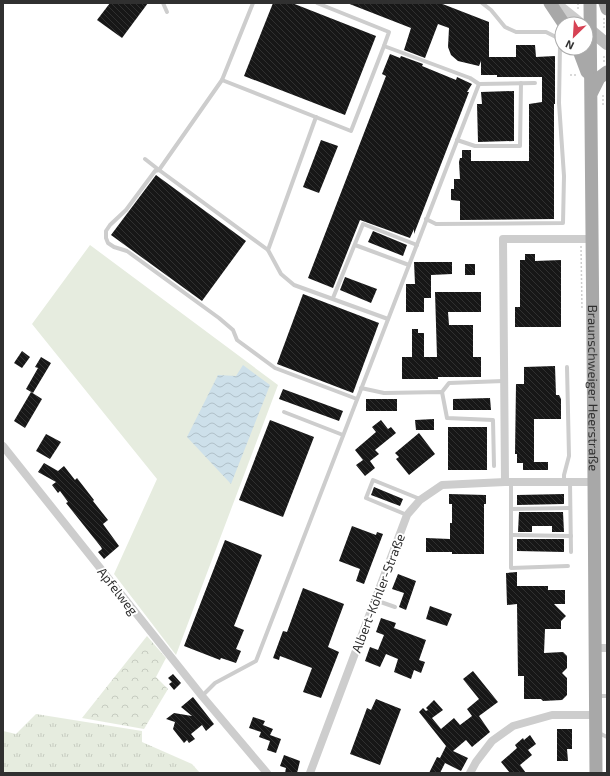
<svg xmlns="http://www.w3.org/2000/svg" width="610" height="776" font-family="'Exo 2',sans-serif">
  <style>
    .green { fill: #e6ecdf; fill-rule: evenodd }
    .forest { fill: url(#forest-crowns) }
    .park { fill: url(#park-tufts) }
    .water { fill: url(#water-waves) }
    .building { fill: url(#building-back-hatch) }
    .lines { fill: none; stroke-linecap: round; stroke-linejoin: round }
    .path { stroke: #cdcdcd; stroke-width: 1.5; stroke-dasharray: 2 2; stroke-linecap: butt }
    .service { stroke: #cdcdcd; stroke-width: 4 }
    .minor { stroke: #cdcdcd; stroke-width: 8 }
    .tertiary { stroke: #cdcdcd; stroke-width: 10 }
    .secondary { stroke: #bababa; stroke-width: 12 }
    .primary { stroke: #a8a8a8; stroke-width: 13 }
    .labels { text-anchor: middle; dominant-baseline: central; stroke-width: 4; stroke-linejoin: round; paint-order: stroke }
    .street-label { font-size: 13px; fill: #303030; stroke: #fff }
  </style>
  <defs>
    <pattern id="forest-crowns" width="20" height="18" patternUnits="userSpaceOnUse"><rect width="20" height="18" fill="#e6ecdf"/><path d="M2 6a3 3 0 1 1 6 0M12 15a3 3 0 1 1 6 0" fill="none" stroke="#c6cbc0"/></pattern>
    <pattern id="park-tufts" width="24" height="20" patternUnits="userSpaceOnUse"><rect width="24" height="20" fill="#e6ecdf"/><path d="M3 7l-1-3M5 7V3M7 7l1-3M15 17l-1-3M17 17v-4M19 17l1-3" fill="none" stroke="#c6cbc0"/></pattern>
    <pattern id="water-waves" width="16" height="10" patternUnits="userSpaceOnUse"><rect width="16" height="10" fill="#cde0ea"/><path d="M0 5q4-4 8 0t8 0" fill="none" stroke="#b0c0c9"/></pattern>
    <pattern id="building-back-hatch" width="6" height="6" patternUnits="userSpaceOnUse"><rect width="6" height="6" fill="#171717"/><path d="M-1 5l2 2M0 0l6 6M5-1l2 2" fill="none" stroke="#303030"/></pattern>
  </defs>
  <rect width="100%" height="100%" fill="#fff"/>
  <path class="green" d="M 90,245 L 278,385 L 176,655 L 114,574 L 157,479 L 32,324 ZM 228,376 L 236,376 L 187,437 Z"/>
  <polygon class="forest" points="147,636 166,658 156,677 168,689 144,729 82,718"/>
  <polygon class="park" points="36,714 142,731 142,742 192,764 200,773 3,773 3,731 16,734"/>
  <polygon class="water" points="243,365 270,385 231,484 187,437 218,375 236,376"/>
  <g class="building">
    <polygon points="110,3 148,3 122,38 97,20"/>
    <polygon points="273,3 292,3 376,36 345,115 244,76"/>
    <polygon points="347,3 440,3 489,22 489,57 516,57 516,45 535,45 536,57 555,56 555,104 554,104 554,219 460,220 460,201 451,200 451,189 454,189 454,179 460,179 459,162 460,158 462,158 462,150 471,150 471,161 529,161 529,104 542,102 542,77 497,77 497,75 481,75 481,61 479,66 458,61 451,55 448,47 449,28 438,24 425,58 404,50 411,28"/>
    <polygon points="390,54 400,58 401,56 423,64 422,66 456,80 457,77 472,84 467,92 469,92 414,234 414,229 410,238 360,220 333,288 308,278 386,76 382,74"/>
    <polygon points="514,91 514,141 478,142 477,104 482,104 481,92"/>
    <polygon points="321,140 338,146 319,193 303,187"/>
    <polygon points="156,175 246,241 202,301 111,235"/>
    <polygon points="373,231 407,245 403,256 368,242"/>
    <polygon points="525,254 535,254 535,261 561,260 561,327 515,327 515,307 520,307 520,260 525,260"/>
    <polygon points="414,262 452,262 452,274 431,275 431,298 424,298 424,312 406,312 406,284 415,284"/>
    <rect x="465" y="264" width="10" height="11"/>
    <polygon points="345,277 377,289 371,303 340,290"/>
    <polygon points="435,292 481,292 481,312 448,312 449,325 473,325 473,357 481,357 481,377 438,377 438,379 402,379 402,357 412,357 412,329 418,329 418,333 424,333 424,357 437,357"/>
    <polygon points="303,294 379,323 353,393 277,364"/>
    <polygon points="22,351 30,357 22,368 14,363"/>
    <polygon points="41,357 51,363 33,393 26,389 38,368 35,367"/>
    <polygon points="555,366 556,395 559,395 561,399 561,419 534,419 534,462 548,462 548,470 523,470 523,463 517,463 517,454 515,454 516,384 524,384 524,367"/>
    <polygon points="283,389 343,411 339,421 279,399"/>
    <polygon points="31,392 42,399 25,428 14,421"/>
    <polygon points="490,398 491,410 453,410 453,399"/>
    <rect x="366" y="399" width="31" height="12"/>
    <polygon points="434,419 434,430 416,430 415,420"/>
    <polygon points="270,420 314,437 283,517 239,500"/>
    <polygon points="381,420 388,429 391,427 396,433 375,450 379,454 370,461 375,468 365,476 356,465 363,460 355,450 376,432 372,427"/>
    <rect x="448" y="427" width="39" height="43"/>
    <polygon points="419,433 435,454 409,475 396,459 399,457 395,453"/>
    <polygon points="46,434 61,442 50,459 36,451"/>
    <polygon points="44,463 58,471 64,466 75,480 77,478 94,500 93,501 108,520 103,524 119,546 104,559 98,552 102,549 101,547 66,503 68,502 60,491 58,493 52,485 56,482 38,472"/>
    <polygon points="374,487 403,499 400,506 371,495"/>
    <polygon points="449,494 486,495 486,504 484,504 484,554 452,554 452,552 426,552 426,538 450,539 450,523 452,523 452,504 449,504"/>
    <polygon points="564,494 564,504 517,505 517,495"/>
    <polygon points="519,512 563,512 564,532 552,532 552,526 532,526 532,532 518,532"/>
    <polygon points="352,526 376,535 377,532 383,534 364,584 356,581 360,569 339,561"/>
    <polygon points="517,539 564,539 564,552 517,551"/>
    <polygon points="225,540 262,555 234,626 244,630 236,649 241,651 236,663 221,658 220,660 184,646"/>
    <polygon points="517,572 517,586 548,586 548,590 565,590 565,604 554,604 566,616 561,621 561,629 545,629 544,653 563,652 567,656 567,668 562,673 567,678 567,695 562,700 543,701 541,699 524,699 524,676 518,676 517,604 507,605 506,573"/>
    <polygon points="398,574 416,581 406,610 399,607 404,593 392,589"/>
    <polygon points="303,588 344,604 328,647 339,652 321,698 303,692 312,668 280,656 279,660 273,658 283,631 287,632"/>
    <polygon points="430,606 452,614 447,626 426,619"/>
    <polygon points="381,618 396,623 394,628 426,640 419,660 425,662 421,673 414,670 411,679 394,672 398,659 386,654 380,667 365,661 370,647 378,650 384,635 376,632"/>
    <polygon points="473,671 498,702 479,716 490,732 472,747 466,740 453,751 468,758 461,771 445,763 440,773 429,773 437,757 440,758 446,746 419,712 423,708 426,711 428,710 426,708 434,700 443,710 432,718 441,729 454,718 460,725 472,716 467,709 479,699 463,679"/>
    <polygon points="173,674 181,683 174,690 169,684 172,682 168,678"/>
    <polygon points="193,697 214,724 206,731 202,725 191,734 195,739 189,743 187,740 184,743 173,729 175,722 166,719 174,713 192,716 181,707"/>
    <polygon points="376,699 401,709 380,765 350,754 367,708 371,710"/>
    <polygon points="253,717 265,721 263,725 273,729 270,735 281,739 276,753 267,750 270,741 259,737 261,732 249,728"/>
    <polygon points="557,729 572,729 572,749 567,749 568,761 557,761"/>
    <polygon points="530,735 536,744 528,750 532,755 520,765 526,773 510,773 501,762 517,748 515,745 523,738 524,740"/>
    <polygon points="284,755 300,761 297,773 285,773 286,768 280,766"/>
  </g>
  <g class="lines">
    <g class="path">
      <polyline points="578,3 578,9"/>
      <polyline points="604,18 604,28"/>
      <polyline points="604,62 604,54"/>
      <polyline points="570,75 576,75"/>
      <polyline points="603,95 603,105"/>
      <polyline points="581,246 582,310"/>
    </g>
    <g class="service">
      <polyline points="163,3 167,12"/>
      <polyline points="253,3 222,80 159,170 268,250"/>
      <polyline points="317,3 389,32 384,46 470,78 479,84"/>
      <polyline points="222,80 351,131 384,46"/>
      <polyline points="316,117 268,250 281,274 294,285 388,319"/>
      <polyline points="457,140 475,146 520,146 521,83"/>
      <polyline points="145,159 159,170 155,171 126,210 110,225 106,231 106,238 108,243 114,247 127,251 219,318 233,330 237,340 275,368 357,399"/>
      <polyline points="426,219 436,224 563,223 564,176 559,103 560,45 556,37 546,32 516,32 505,27 491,10 482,3"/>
      <polyline points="355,245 409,265"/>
      <polyline points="333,298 363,224 417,245"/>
      <polyline points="361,388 384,393 442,392 447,418 493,420 494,466"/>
      <polyline points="442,392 449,383 504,381"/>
      <polyline points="284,412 343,435"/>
      <polyline points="511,482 511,568 568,566"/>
      <polyline points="564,482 564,475 569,456 567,367"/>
      <polyline points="570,482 571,552"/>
      <polyline points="511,509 570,508"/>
      <polyline points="407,515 366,498 373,480 420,499"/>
      <polyline points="511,535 571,536"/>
      <polyline points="375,600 395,607"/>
      <polyline points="202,696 215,683 256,661 479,84 535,83"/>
      <polyline points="598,696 607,696"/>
      <polyline points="597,732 607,737"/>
    </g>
    <g class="minor">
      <polyline points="3,446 202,696 267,773"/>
      <polyline points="505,482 503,239 593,239"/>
      <polyline points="595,648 607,648"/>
      <polyline points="310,773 407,515 420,500 442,485 505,482 594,482"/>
      <polyline points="470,773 476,762 492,741 513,726 552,715 595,715"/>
    </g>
    <polyline class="tertiary" points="556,3 582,24"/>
    <polyline class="secondary" points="590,30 607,44"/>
    <g class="primary">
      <polyline points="550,3 564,24"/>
      <path id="s1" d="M 590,3 C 594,260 593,516 596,773"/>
      <polyline points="605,3 607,9"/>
      <polyline points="578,48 587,72"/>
      <polyline points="592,92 599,78 607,72"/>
    </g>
  </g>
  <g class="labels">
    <g class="street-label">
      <text stroke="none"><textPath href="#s1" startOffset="385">Braunschweiger Heerstraße</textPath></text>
      <text transform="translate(118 591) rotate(52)">Apfelweg</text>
      <text transform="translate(378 593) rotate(-69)">Albert-Köhler-Straße</text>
    </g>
  </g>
  <rect width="610" height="776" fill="none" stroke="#303030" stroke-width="8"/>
  <g transform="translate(574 36) rotate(205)"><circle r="19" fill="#ffffff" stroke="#acacac"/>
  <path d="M0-3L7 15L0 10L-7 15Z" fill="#d74254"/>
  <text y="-6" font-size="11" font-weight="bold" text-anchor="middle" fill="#303030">N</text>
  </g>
</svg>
